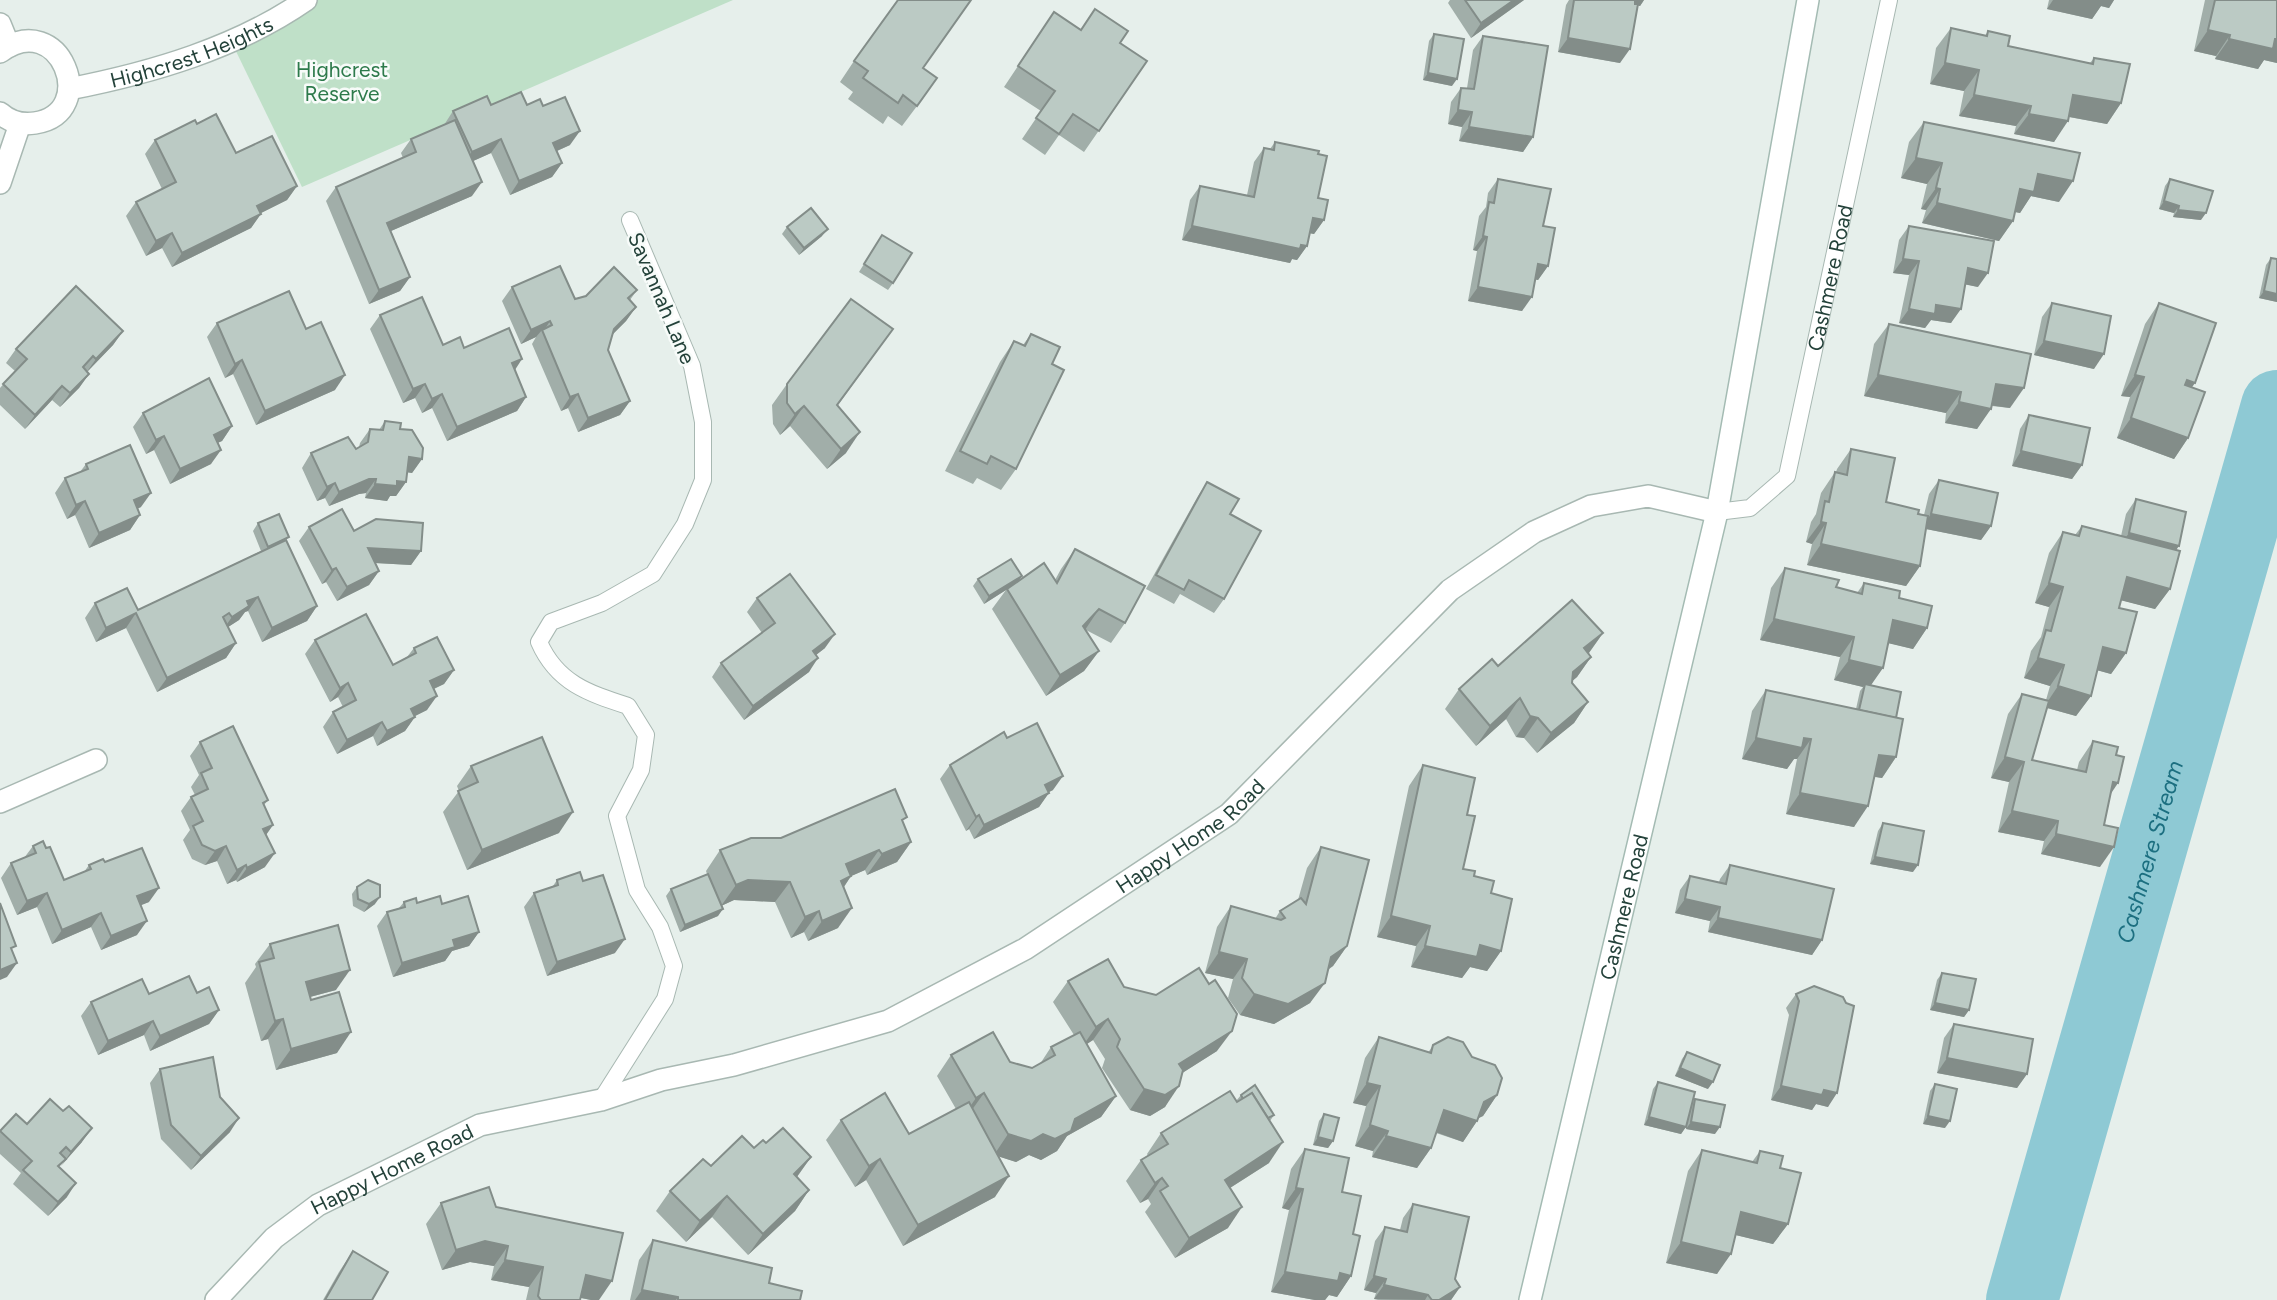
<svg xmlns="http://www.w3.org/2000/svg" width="2277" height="1300" font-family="Figtree,sans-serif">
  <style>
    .green { fill: #bfe0c8 }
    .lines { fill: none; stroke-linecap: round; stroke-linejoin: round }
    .river { stroke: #8ec9d4; stroke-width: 72 }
    .lane-casing { stroke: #a8b8b2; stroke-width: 18 }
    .street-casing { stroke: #a8b8b2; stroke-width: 24 }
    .secondary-casing { stroke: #a4bbb3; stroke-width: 24 }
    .lane { stroke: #fff; stroke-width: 16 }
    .street { stroke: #fff; stroke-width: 21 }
    .secondary { stroke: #fff; stroke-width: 21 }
    .wall { fill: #a1aea9 }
    .shaded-wall { fill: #838d89 }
    .building { fill: #bbcac4; stroke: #838d89; stroke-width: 2 }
    .labels { text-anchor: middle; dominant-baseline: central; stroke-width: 5; stroke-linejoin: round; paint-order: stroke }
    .street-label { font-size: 21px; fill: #24423a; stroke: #f7fbf9 }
    .park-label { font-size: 21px; fill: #2d7a4b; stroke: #f7fbf9 }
    .water-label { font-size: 23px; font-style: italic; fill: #1c6f80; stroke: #f7fbf9 }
  </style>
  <rect width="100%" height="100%" fill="#e6efeb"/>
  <polygon class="green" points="306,0 733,0 302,187 231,41"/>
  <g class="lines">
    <path class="river" id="s1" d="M 2022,1300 L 2277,406"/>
    <g class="lane-casing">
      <g id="lane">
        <path id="s2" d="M 1717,512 L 1750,508 L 1787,476 L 1889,0"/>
        <path d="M 601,1100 L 665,999 L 674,966 L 660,927 L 637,890 L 617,816 L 641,770 L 646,735 L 628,706 C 588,693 557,683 539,642 L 551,622 L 602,603 L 653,574 L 685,524 L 703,480 L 703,422 L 692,366 L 630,220"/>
      </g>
    </g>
    <g class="street-casing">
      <g id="street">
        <polyline points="0,24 9,46"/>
        <path d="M 0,52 C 60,7 101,113 35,123 C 22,125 10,122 0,113"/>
        <path id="s3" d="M 69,89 C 151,73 237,48 306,0"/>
        <polyline points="0,183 20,124"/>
        <polyline points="0,802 96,760"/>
        <path id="s4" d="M 216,1300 L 274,1238 L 318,1205 L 480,1125 L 601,1100 L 661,1080 L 734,1065 L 888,1021 L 1025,949 L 1229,814 L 1450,590 L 1534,532 L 1591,506 L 1648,496 L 1717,512"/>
      </g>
    </g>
    <g class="secondary-casing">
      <g id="secondary">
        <path id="s5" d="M 1530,1300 L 1717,512 L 1808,0"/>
      </g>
    </g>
    <use href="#lane" class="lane"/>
    <use href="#street" class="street"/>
    <use href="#secondary" class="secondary"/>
  </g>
  <g class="wall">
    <polygon points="1450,0 1524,0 1471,38 1448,3"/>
    <polygon points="1569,0 1644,0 1640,6 1638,5 1620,63 1558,52 1566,5"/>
    <polygon points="2049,0 2114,0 2109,8 2101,6 2092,19 2047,9"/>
    <polygon points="2205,0 2277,0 2277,63 2264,60 2258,69 2215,59 2216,56 2194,51"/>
    <polygon points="1054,12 1081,30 1120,43 1147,61 1084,152 1059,135 1045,155 1022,139 1041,111 1004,87"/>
    <polygon points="1951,28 1985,36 1988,31 2008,46 2090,63 2094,58 2121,103 2107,124 2069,117 2054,142 2014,134 2016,126 1959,116 1964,91 1930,84 1936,48"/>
    <polygon points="1434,34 1452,86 1423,80 1429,41"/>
    <polygon points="1483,36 1533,137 1523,152 1459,141 1462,127 1448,124 1451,102 1461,88 1467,88 1473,50"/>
    <polygon points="854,61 923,68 923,98 902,126 888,116 883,124 848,99 853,92 840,82"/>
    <polygon points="491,105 527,105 543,106 570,145 557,151 562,163 552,177 510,195 491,153 473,161 472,196 391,231 410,277 400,291 369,304 326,201 336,187 403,158 401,153 411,139 444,125 453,111"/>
    <polygon points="1924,122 2059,202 2031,196 2020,213 2015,212 2013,221 1999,241 1922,223 1926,210 1921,209 1927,184 1901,178 1909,142"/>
    <polygon points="197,124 236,153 297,186 287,200 261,213 251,228 172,267 162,248 146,256 126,216 136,202 162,189 145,154 155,140"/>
    <polygon points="1275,142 1318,198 1324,220 1314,234 1310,233 1307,246 1297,260 1292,259 1290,263 1182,240 1190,200 1200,186 1247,195 1254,162 1264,148 1270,149"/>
    <polygon points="1498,179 1543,226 1548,266 1538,280 1535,279 1522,311 1468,301 1477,251 1473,250 1479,216 1486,207 1488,193"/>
    <polygon points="2170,179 2201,220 2173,217 2174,213 2159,209 2165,186"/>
    <polygon points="1909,226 1978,287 1965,284 1951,323 1931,320 1925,328 1899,323 1909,275 1893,273 1899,240"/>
    <polygon points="787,227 822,236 799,255 782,234"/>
    <polygon points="882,235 893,283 888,290 859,272"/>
    <polygon points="2271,258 2277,302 2259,298 2266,265"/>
    <polygon points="512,287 575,299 637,290 630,300 636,307 626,321 612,335 608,350 630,401 620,415 578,432 568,408 561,411 532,344 536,337 521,344 502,301"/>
    <polygon points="2052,303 2094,369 2034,355 2042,317"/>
    <polygon points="2159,303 2188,438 2174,459 2117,438 2130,397 2121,396 2145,324"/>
    <polygon points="380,315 443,345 464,348 515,370 526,397 517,411 447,441 432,408 422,413 415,398 403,403 370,329"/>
    <polygon points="217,323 306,329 335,390 256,425 233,374 225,378 207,337"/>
    <polygon points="1889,324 2010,408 1992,406 1977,429 1945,423 1946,413 1864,396 1874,344"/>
    <polygon points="123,331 113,345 87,372 89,374 79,388 60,407 52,400 25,429 0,405 0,388 15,371 6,363 16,349"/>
    <polygon points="1031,334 1052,364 1016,469 1001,490 977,478 973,484 945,471 1000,362 1014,341 1023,345"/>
    <polygon points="878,350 838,405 846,453 827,469 790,426 780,435 773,424 772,405 787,384"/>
    <polygon points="143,413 232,426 222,441 217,443 211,464 170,484 154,450 146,454 133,427"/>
    <polygon points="2029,415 2082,465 2072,479 2012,466 2020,429"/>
    <polygon points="385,421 400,429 422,459 412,473 407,472 406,482 396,496 390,496 387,501 365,498 366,493 359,494 329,506 325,498 317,501 302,468 311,453 356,449 359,447 360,443 370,429 379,430"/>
    <polygon points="1851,449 1886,502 1924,515 1929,494 1939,480 1991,526 1981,540 1926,529 1920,566 1906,586 1807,565 1812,544 1806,542 1811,522 1816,514 1821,493 1835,472 1836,472 1837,469"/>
    <polygon points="86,464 141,507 137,509 140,515 130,530 89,548 75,515 67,519 55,493 65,478 80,472"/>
    <polygon points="1207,482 1230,514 1224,599 1214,613 1180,594 1174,604 1146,589 1198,496"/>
    <polygon points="2136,499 2176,550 2170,589 2155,609 2121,600 2119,608 2126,653 2111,674 2097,670 2091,696 2076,716 2047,708 2032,760 2077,770 2079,762 2093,741 2111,793 2104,825 2100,867 2041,854 2044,841 1998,832 2009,782 1991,778 2008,714 2022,694 2046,700 2050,686 2024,678 2031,651 2041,637 2049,607 2035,603 2049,553 2063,532 2075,535 2082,526 2121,536 2126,514"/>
    <polygon points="258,523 286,541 317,606 307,621 262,642 248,611 245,612 239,620 228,627 236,643 226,658 157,692 126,628 96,642 85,618 95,603 138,610 261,551 253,531"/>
    <polygon points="309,527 354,531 421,551 411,565 375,563 379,571 369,585 337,601 326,582 322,584 299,541"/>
    <polygon points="1075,549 1125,623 1111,643 1086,630 1099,651 1084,671 1046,696 992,609 1006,590 984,604 973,586 978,579 1022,576 1019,580 1055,580 1061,569"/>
    <polygon points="1785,568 1836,587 1857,593 1864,583 1899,598 1927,628 1913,649 1889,643 1871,685 1896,718 1896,757 1882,778 1875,777 1854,827 1786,814 1797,759 1794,759 1787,769 1742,759 1752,711 1766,690 1856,709 1860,691 1863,687 1834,680 1840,657 1760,640 1771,588"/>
    <polygon points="757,598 825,648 816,655 809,672 744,720 712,677 721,663 762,633 747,612"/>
    <polygon points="1603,633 1589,653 1591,657 1577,677 1572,681 1572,683 1588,702 1574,723 1537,753 1524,738 1516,737 1506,719 1476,746 1445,709 1459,689 1498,666"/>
    <polygon points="315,640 393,665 407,657 414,648 454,670 444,684 434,689 427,710 415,716 405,731 377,746 373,736 337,754 323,727 333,712 343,707 338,697 330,702 305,654"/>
    <polygon points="1007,738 1053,790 1049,792 1039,807 974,839 969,829 966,831 940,779 950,765"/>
    <polygon points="200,742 268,800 264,805 273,825 266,835 265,867 237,882 236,880 227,884 217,861 205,865 192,859 183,840 190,830 181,811 191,797 195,795 191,787 199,775 190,756"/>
    <polygon points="1423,765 1467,815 1463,869 1474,876 1491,893 1501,951 1487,971 1470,967 1462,978 1411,967 1416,946 1377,937 1409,786"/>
    <polygon points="471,766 559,833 467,870 443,812 459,791 457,786"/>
    <polygon points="903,823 911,842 897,862 867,875 865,870 851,876 844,887 838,928 808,941 804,932 791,938 775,902 734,900 721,906 718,916 680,932 666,896 671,889 707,874 706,871 720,850 781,838"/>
    <polygon points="1883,823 1913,872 1870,864 1878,831"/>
    <polygon points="33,846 64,880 84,872 89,865 105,862 149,902 140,905 137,935 101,950 91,927 52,944 37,907 17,915 1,878 11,863 24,858"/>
    <polygon points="1321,847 1347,946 1333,966 1328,970 1310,1003 1274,1024 1240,1015 1228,998 1233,979 1205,973 1217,927 1231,906 1275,919 1280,911 1298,900 1307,868"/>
    <polygon points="1730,865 1822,940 1812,955 1708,932 1710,921 1675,913 1680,890 1690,876 1719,882 1720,879"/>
    <polygon points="557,880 615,953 547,976 524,907 534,893 553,886"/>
    <polygon points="357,887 375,904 364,912 353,906 352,894"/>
    <polygon points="404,902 442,904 479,932 469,946 452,951 445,961 393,977 377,926 387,912 399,908"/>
    <polygon points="270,944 336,990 310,997 337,1053 276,1070 268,1039 261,1041 245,983 256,967 255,964"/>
    <polygon points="1942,973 1969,1010 1964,1017 1930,1010 1937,980"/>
    <polygon points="1068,981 1124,987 1217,1051 1182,1073 1165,1107 1150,1116 1130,1110 1102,1068 1105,1059 1093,1040 1087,1044 1116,1096 1101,1117 1067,1136 1057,1151 1041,1160 1029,1155 1016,1162 998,1156 995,1197 903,1246 866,1180 855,1187 826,1140 841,1120 909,1134 956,1109 937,1076 951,1055 1010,1062 1032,1068 1040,1064 1051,1047 1074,1035 1053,1002"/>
    <polygon points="197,993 219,1010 209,1024 150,1051 144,1035 98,1055 81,1016 91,1002 149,994"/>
    <polygon points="1796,994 1846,1003 1828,1107 1816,1104 1812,1110 1771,1100 1789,1015 1786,1008"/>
    <polygon points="1954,1024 2027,1074 2017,1088 1937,1073 1944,1038"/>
    <polygon points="1379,1037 1428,1053 1433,1045 1472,1057 1497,1095 1483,1116 1479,1118 1463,1142 1436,1133 1431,1148 1417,1168 1372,1157 1373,1151 1355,1146 1366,1106 1353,1103 1365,1058"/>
    <polygon points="1687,1052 1708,1089 1675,1076 1682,1059"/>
    <polygon points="160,1069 220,1097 230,1132 191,1170 161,1139 150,1083"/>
    <polygon points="1658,1082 1692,1103 1695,1099 1715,1134 1686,1129 1686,1126 1681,1134 1644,1125 1653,1089"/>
    <polygon points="1935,1084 1945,1128 1923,1124 1930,1091"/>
    <polygon points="1241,1095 1274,1115 1270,1121 1269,1163 1230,1188 1228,1228 1175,1258 1145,1212 1151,1204 1148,1199 1140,1203 1126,1181 1141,1160 1148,1156 1147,1154 1161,1133 1236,1101"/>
    <polygon points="63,1111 82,1142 59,1167 67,1197 48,1216 13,1184 21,1173 0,1154 0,1132 16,1114 27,1124"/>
    <polygon points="1324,1114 1333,1141 1328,1148 1313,1145 1319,1121"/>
    <polygon points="766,1143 811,1157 797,1177 809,1190 795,1211 748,1255 712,1217 686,1242 656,1211 670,1191 711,1166"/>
    <polygon points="1305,1149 1342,1192 1353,1234 1351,1276 1337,1297 1329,1295 1325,1300 1315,1300 1271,1292 1289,1210 1282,1208 1291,1169"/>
    <polygon points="1702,1150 1752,1162 1760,1151 1780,1168 1788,1224 1773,1244 1736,1235 1717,1274 1666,1263 1688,1171"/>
    <polygon points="441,1203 496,1207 599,1300 591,1300 581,1298 580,1300 526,1300 529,1287 491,1280 494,1266 470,1262 442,1270 426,1224"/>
    <polygon points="1413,1204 1455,1279 1460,1287 1451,1300 1378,1300 1374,1299 1376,1293 1364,1290 1375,1241 1385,1227 1400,1230 1403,1218"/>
    <polygon points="653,1240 769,1283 800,1300 630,1300 639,1260"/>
    <polygon points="353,1251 372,1300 323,1300 339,1272"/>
  </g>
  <g class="shaded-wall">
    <polygon points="1514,0 1524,0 1471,38 1481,23"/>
    <polygon points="1629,0 1644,0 1640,6 1627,3"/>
    <polygon points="2053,0 2114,0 2109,8 2101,6 2092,19 2047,9"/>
    <polygon points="2208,30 2230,35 2216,56 2194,51"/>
    <polygon points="1568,38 1630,49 1620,63 1558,52"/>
    <polygon points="2229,39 2277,39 2277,63 2264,60 2258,69 2215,59"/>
    <polygon points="1945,63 1979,70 1964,91 1930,84"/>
    <polygon points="1428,73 1457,79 1452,86 1423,80"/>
    <polygon points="1974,95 2031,106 2016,126 1959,116"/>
    <polygon points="2073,95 2121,103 2107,124 2059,115"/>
    <polygon points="1458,110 1472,112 1462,127 1448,124"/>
    <polygon points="2029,114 2068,121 2054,142 2014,134"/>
    <polygon points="1469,127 1533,137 1523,152 1459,141"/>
    <polygon points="580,131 570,145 543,157 553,143"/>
    <polygon points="501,139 491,153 462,166 472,152"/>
    <polygon points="1916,158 1942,163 1927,184 1901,178"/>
    <polygon points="562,163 552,177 510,195 519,181"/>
    <polygon points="2038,174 2073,181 2059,202 2031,196 2020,213 2006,210 2020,189"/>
    <polygon points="482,182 472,196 377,237 387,223"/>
    <polygon points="297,186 287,200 247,220 257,206"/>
    <polygon points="1936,188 1940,189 1926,210 1921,209"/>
    <polygon points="2164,201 2179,206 2174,213 2159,209"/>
    <polygon points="1937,203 2013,221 1999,241 1922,223"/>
    <polygon points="2178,210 2206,213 2201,220 2173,217"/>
    <polygon points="261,214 251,228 172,267 182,253"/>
    <polygon points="1313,218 1324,220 1314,234 1303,232"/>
    <polygon points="1192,226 1301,245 1307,246 1297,260 1292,259 1290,263 1182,240"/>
    <polygon points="828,229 822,236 799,255 804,248"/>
    <polygon points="172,233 162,248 146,256 156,241"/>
    <polygon points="1483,236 1487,237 1477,251 1473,250"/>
    <polygon points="1903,259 1919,261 1909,275 1893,273"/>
    <polygon points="1538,264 1548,266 1538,280 1528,278"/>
    <polygon points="1968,268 1988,273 1978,287 1958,283"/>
    <polygon points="410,277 400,291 369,304 379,290"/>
    <polygon points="1478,287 1532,297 1522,311 1468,301"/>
    <polygon points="2264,291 2277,294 2277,302 2259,298"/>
    <polygon points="1936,305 1961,309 1951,323 1931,320 1925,328 1899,323 1909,309"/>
    <polygon points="636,307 626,321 604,343 614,329"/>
    <polygon points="550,321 543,332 542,330 536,337 521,344 531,330"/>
    <polygon points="123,331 113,345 86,373 96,359"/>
    <polygon points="2044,341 2104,354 2094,369 2034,355"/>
    <polygon points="522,359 513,373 512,363"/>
    <polygon points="242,360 233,374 225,378 235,364"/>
    <polygon points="89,374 79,388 60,407 70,393"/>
    <polygon points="345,375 335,390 256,425 265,411"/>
    <polygon points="1878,375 1961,392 1946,413 1864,396"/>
    <polygon points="2135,375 2144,377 2130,397 2121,396"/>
    <polygon points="2187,380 2195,383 2180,404"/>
    <polygon points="425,384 415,398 403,403 413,389"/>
    <polygon points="1996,384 2024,388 2010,408 1981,404"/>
    <polygon points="62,386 52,400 25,429 35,415"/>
    <polygon points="442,394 432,408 422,413 432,399"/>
    <polygon points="578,394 568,408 561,411 570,397"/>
    <polygon points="526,397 517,411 447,441 457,427"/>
    <polygon points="630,401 620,415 578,432 588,418"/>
    <polygon points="1959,402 1991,409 1977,429 1945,423"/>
    <polygon points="804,406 790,426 780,435 795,414"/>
    <polygon points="2131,418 2188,438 2174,459 2117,438"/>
    <polygon points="232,426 222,441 204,449 214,435"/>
    <polygon points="860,432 846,453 827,469 841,449"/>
    <polygon points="164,436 154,450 146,454 156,440"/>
    <polygon points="221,450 211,464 170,484 180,469"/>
    <polygon points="2021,451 2082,465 2072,479 2012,466"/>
    <polygon points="409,457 422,459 412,473 399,471"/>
    <polygon points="369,479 376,479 366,493 359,494 329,506 339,492"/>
    <polygon points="397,481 406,482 396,496 390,496 387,501 365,498 375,484"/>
    <polygon points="335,483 325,498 317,501 327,487"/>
    <polygon points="151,493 141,507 124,514 134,500"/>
    <polygon points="85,501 75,515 67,519 76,505"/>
    <polygon points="1931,514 1991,526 1981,540 1921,528"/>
    <polygon points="140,515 130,530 89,548 99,533"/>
    <polygon points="1821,522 1826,523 1812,544 1806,542"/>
    <polygon points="2129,533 2179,546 2169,560 2119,547"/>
    <polygon points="1821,544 1920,566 1906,586 1807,565"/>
    <polygon points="368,548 421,551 411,565 358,562"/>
    <polygon points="336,568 326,582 322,584 332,570"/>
    <polygon points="379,571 369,585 337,601 347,587"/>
    <polygon points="1022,576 1017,583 984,604 989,596"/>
    <polygon points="2127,577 2170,589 2155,609 2112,598"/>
    <polygon points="2049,583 2063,587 2049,607 2035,603"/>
    <polygon points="258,597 248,611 245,612 239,620 222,631 232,617 247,601"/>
    <polygon points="317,606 307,621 262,642 272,628"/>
    <polygon points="1099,609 1085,630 1083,626"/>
    <polygon points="136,613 126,628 96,642 106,628"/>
    <polygon points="1774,619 1854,637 1840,657 1760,640"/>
    <polygon points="1893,620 1927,628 1913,649 1879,641"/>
    <polygon points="1603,633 1588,654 1584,648"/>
    <polygon points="835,634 825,648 803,665 813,651"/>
    <polygon points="236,643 226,658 157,692 167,678"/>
    <polygon points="2103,647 2126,653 2111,674 2089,668"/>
    <polygon points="1099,651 1084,671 1046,696 1060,675"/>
    <polygon points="1591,657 1577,677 1559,692 1573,672"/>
    <polygon points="818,658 809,672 744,720 753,706"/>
    <polygon points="2038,658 2064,665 2050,686 2024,678"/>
    <polygon points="1849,660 1883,668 1869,688 1865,684 1863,687 1834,680"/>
    <polygon points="454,670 444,684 420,695 430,681"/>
    <polygon points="348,683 338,697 330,702 340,688"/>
    <polygon points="2058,686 2091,696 2076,716 2044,707"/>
    <polygon points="437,696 427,710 401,723 411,709"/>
    <polygon points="1520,698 1506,719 1476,746 1490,726"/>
    <polygon points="1588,702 1574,723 1537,753 1551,733"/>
    <polygon points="1530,716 1538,718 1524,738 1516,737"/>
    <polygon points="415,717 405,731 377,746 387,731"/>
    <polygon points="382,722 373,736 337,754 347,740"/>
    <polygon points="1756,738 1804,738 1811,739 1797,759 1794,759 1787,769 1742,759"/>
    <polygon points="1879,755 1896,757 1882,778 1865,775"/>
    <polygon points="2005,757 2024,762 2009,782 1991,778"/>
    <polygon points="1063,776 1053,790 1035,799 1045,785"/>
    <polygon points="2113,782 2118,783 2104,804"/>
    <polygon points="1049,793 1039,807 974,839 984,825"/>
    <polygon points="1800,793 1868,806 1854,827 1786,814"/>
    <polygon points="2012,811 2058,821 2044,841 1998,832"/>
    <polygon points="573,812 559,833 467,870 482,850"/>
    <polygon points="979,815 969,829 966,831 976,817"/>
    <polygon points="273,825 263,839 263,829"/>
    <polygon points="2056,834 2114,847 2100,867 2041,854"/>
    <polygon points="911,842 897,862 867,875 882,854"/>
    <polygon points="226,846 217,861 205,865 215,851"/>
    <polygon points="879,850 865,870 831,885 846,864"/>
    <polygon points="275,853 265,867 237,882 247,868"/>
    <polygon points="1875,857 1918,865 1913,872 1870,864"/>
    <polygon points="246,865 236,880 227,884 237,870"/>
    <polygon points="851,876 837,897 841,881"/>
    <polygon points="748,880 790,882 775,902 734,900 721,906 736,885"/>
    <polygon points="159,888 149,902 127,911 137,896"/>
    <polygon points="47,893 37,907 17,915 27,901"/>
    <polygon points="380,897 375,904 364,912 369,904"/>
    <polygon points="1685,899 1720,907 1710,921 1675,913"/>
    <polygon points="852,908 838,928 808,941 822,921"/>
    <polygon points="723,909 718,916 680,932 685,925"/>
    <polygon points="819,911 804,932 791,938 805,917"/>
    <polygon points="101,913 91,927 52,944 62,930"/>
    <polygon points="1391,916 1430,926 1416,946 1377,937"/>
    <polygon points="1718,918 1822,940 1812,955 1708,932"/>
    <polygon points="147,921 137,935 101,950 111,936"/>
    <polygon points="479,932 469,946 452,951 445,961 393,977 402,963 453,940"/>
    <polygon points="625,939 615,953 547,976 557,962"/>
    <polygon points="1480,945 1501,951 1487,971 1470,967 1462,978 1411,967 1425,946"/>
    <polygon points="1347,946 1333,966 1316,977 1331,957"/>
    <polygon points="1219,952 1247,959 1233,979 1205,973"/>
    <polygon points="17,963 7,977 0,980 0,970"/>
    <polygon points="350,970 336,990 291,1002 306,982"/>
    <polygon points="1325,983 1310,1003 1274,1024 1240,1015 1254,994"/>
    <polygon points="1935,1003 1969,1010 1964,1017 1930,1010"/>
    <polygon points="219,1010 209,1024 150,1051 160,1036"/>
    <polygon points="283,1019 268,1039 261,1041 275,1021"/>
    <polygon points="1108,1019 1093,1040 1082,1047 1096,1027"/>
    <polygon points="153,1021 144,1035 98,1055 108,1041"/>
    <polygon points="1232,1031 1217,1051 1165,1084 1179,1064"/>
    <polygon points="351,1032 337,1053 276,1070 291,1049"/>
    <polygon points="1947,1058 2027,1074 2017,1088 1937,1073"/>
    <polygon points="1680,1068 1713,1082 1708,1089 1675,1076"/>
    <polygon points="1367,1083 1380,1086 1366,1106 1353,1103"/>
    <polygon points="1179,1086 1165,1107 1150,1116 1130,1110 1144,1089"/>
    <polygon points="1781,1086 1824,1090 1837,1093 1828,1107 1816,1104 1812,1110 1771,1100"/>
    <polygon points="984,1093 969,1114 962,1118 976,1098"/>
    <polygon points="1497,1095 1483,1116 1474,1120 1477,1121 1463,1142 1430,1130 1444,1110 1484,1102"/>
    <polygon points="1116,1096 1101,1117 1067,1136 1057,1151 1041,1160 1029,1155 1016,1162 994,1155 1008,1134 1043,1134"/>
    <polygon points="1928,1116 1950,1121 1945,1128 1923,1124"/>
    <polygon points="1649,1117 1686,1127 1681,1134 1644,1125"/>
    <polygon points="239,1118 230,1132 191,1170 201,1156"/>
    <polygon points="1691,1122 1720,1127 1715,1134 1686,1129"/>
    <polygon points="1370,1125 1388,1131 1373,1151 1355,1146"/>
    <polygon points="92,1128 82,1142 61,1166 71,1152"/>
    <polygon points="1386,1136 1431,1148 1417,1168 1372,1157"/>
    <polygon points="1318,1137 1333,1141 1328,1148 1313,1145"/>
    <polygon points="1283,1142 1269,1163 1211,1200 1225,1180"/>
    <polygon points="811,1157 796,1178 794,1174"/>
    <polygon points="880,1159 866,1180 855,1187 869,1166"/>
    <polygon points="1009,1176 995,1197 903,1246 918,1225"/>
    <polygon points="1162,1178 1148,1199 1140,1203 1155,1183"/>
    <polygon points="76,1183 67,1197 48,1216 58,1202"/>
    <polygon points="1296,1188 1303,1189 1289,1210 1282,1208"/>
    <polygon points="809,1190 795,1211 748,1255 763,1234"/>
    <polygon points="727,1196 712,1217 686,1242 700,1221"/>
    <polygon points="1242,1207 1228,1228 1175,1258 1189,1238"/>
    <polygon points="1741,1212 1788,1224 1773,1244 1727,1233"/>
    <polygon points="485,1241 508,1246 494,1266 470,1262 442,1270 456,1250"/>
    <polygon points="1681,1242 1731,1254 1717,1274 1666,1263"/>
    <polygon points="505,1260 543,1267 529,1287 491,1280"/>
    <polygon points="1285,1272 1340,1273 1351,1276 1337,1297 1329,1295 1325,1300 1315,1300 1271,1292"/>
    <polygon points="586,1275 612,1281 599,1300 591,1300 572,1296"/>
    <polygon points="1374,1276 1386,1279 1376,1293 1364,1290"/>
    <polygon points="1384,1285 1428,1295 1425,1300 1374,1299"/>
    <polygon points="1460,1287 1451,1300 1439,1300"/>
    <polygon points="642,1290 678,1297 676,1300 635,1300"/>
  </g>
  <g class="building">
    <polygon points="898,0 971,0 923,68 937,78 917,106 903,95 898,103 863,78 868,71 854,61"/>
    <polygon points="1465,0 1514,0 1481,23"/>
    <polygon points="1574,0 1635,0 1635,4 1638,4 1630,49 1568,38"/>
    <polygon points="2215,0 2277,0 2277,39 2275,39 2273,49 2229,39 2230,35 2208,30"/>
    <polygon points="1095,9 1128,31 1120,43 1147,61 1099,131 1073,114 1059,134 1036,118 1055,91 1018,66 1054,12 1081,30"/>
    <polygon points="1951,28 1987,36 1988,31 2010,36 2008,46 2093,64 2094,58 2130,64 2121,103 2073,95 2068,121 2029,114 2031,106 1974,95 1979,70 1945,63"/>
    <polygon points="1434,34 1464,39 1457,79 1428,73"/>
    <polygon points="1483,36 1548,46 1533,137 1469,127 1472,112 1458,110 1461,88 1474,89"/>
    <polygon points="521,92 527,105 540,99 543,106 565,97 580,131 553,143 562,163 519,181 501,139 472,152 453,111 487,96 491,105"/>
    <polygon points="216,114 236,153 272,136 297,186 257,206 261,214 182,253 172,233 156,241 136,202 176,182 155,140 195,120 197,124"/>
    <polygon points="455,120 482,182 387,223 410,277 379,290 336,187 416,152 411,139"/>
    <polygon points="1924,122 2080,153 2073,181 2038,174 2034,192 2020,189 2013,221 1937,203 1940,189 1936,188 1942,163 1916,158"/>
    <polygon points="1275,142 1319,151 1318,154 1327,156 1318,198 1328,200 1324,220 1313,218 1307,246 1301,245 1300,249 1192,226 1200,186 1254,197 1264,148 1274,150"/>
    <polygon points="1498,179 1551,189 1543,226 1555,228 1548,266 1538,264 1532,297 1478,287 1487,237 1483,236 1489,202 1494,203"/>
    <polygon points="2170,179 2213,191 2206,213 2178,210 2179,206 2164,201"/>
    <polygon points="811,208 828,229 804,248 787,227"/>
    <polygon points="1909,226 1994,241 1988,273 1968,268 1961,309 1936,305 1935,314 1909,309 1919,261 1903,259"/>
    <polygon points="882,235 912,253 893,283 864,264"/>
    <polygon points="2271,258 2277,259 2277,294 2264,291"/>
    <polygon points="560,266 575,299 586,296 614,267 637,290 628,298 636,307 614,329 608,350 630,401 588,418 578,394 570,397 542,330 552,325 550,321 531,330 512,287"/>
    <polygon points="76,286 123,331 96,359 93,356 83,367 89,374 70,393 62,386 35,415 3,384 27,359 16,349"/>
    <polygon points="289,291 306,329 321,322 345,375 265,411 242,360 235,364 217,323"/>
    <polygon points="422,297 443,345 460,337 464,348 509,328 522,359 512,363 526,397 457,427 442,394 432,399 425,384 413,389 380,315"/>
    <polygon points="851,299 893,329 837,405 860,432 841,449 804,406 795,414 787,403 787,384"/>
    <polygon points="2052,303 2111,316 2104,354 2044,341"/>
    <polygon points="2159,303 2216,323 2195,383 2187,380 2185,385 2205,392 2188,438 2131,418 2144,377 2135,375"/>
    <polygon points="1889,324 2031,354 2024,388 1996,384 1991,409 1959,402 1961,392 1878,375"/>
    <polygon points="1031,334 1060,347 1052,364 1064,370 1016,469 991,456 987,464 960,451 1014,341 1025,346"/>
    <polygon points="209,378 232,426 214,435 221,450 180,469 164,436 156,440 143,413"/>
    <polygon points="2029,415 2090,428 2082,465 2021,451"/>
    <polygon points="385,421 401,423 400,429 412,430 423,448 422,459 409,457 406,482 397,481 397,486 375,484 376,479 369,479 339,492 335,483 327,487 311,453 348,437 356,449 368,442 370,429 383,430"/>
    <polygon points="130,445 151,493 134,500 140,515 99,533 85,501 76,505 65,478 88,469 86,464"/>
    <polygon points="1851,449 1895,458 1886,502 1919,510 1918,514 1928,516 1920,566 1821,544 1826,523 1821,522 1825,501 1829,502 1835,472 1847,475"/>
    <polygon points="1939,480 1998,493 1991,526 1931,514"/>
    <polygon points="1207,482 1239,499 1230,514 1261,531 1224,599 1189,580 1184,590 1156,575"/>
    <polygon points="2136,499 2186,512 2179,546 2129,533"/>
    <polygon points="342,509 354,531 376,519 423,523 421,551 368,548 379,571 347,587 336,568 332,570 309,527"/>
    <polygon points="279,514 289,537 268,547 258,523"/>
    <polygon points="2082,526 2180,551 2170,589 2127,577 2119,608 2137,612 2126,653 2103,647 2091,696 2058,686 2064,665 2038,658 2046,630 2051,631 2063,587 2049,583 2063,532 2079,536"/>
    <polygon points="286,540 317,606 272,628 258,597 247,601 249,606 232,617 229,613 223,617 236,643 167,678 136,613 106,628 95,603 127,588 138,610"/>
    <polygon points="1075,549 1145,586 1125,623 1099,609 1083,626 1099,651 1060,675 1007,589 1044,563 1057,583"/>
    <polygon points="1011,559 1022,576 989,596 978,579"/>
    <polygon points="1785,568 1839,580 1836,587 1862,594 1864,583 1900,591 1899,598 1932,606 1927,628 1893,620 1883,668 1849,660 1854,637 1774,619"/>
    <polygon points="790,574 835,634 813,651 818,658 753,706 721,663 775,623 757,598"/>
    <polygon points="1572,600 1603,633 1584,648 1591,657 1573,672 1572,683 1588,702 1551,733 1538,718 1530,716 1520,698 1490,726 1459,689 1492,659 1498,666"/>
    <polygon points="366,614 393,665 416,653 414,648 437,637 454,670 430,681 437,696 411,709 415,717 387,731 382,722 347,740 333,712 356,700 348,683 340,688 315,640"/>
    <polygon points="1865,684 1901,692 1896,718 1859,710"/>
    <polygon points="1766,690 1903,719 1896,757 1879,755 1868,806 1800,793 1811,739 1804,738 1802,748 1756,738"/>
    <polygon points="2022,694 2049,701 2032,760 2086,772 2093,741 2118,747 2116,755 2124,757 2118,783 2113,782 2104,825 2118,828 2114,847 2056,834 2058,821 2012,811 2024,762 2005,757"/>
    <polygon points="1037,723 1063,776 1045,785 1049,793 984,825 979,815 976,817 950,765 1004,732 1007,738"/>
    <polygon points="233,726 268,800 263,803 273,825 263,829 275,853 247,868 246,865 237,870 226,846 215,851 202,845 193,826 203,821 191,797 208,789 201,773 212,768 200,742"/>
    <polygon points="542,737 573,812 482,850 458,791 478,782 471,766"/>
    <polygon points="1423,765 1475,778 1467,815 1475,816 1463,869 1475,871 1474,876 1494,881 1491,893 1512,899 1501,951 1480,945 1477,957 1425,946 1430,926 1391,916"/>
    <polygon points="895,789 907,817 902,820 911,842 882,854 879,850 846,864 851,876 841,881 852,908 822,921 819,911 805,917 790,882 748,880 736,885 720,850 751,838 781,838"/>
    <polygon points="1883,823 1924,831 1918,865 1875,857"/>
    <polygon points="43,841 46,848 50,847 64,880 91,869 89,865 103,859 105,862 142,848 159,888 137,896 147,921 111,936 101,913 62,930 47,893 27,901 11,863 36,853 33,846"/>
    <polygon points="1321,847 1369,860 1347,946 1331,957 1325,983 1288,1004 1254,994 1242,978 1247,959 1219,952 1231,906 1281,920 1285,918 1280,911 1301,898 1306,904"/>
    <polygon points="1730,865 1834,889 1822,940 1718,918 1720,907 1685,899 1690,876 1726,884"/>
    <polygon points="580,872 583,881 603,875 625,939 557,962 534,893 558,885 557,880"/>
    <polygon points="708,874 723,909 685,925 671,889"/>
    <polygon points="368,880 380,885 380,897 369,904 358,899 357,887"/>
    <polygon points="440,896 442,904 468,896 479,932 453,940 455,947 402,963 387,912 405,907 404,902 416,898 417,903"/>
    <polygon points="0,903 16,946 11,948 17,963 0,970"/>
    <polygon points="338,925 350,970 306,982 311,1000 339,992 351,1032 291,1049 283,1019 275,1021 259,962 274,958 270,944"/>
    <polygon points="1108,959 1124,987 1156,995 1199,968 1209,984 1215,980 1237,1014 1232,1031 1179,1064 1183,1070 1179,1086 1165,1095 1144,1089 1117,1047 1120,1039 1108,1019 1096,1027 1068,981"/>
    <polygon points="1942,973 1976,979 1969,1010 1935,1003"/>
    <polygon points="189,976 197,993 209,987 219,1010 160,1036 153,1021 108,1041 91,1002 142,979 149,994"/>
    <polygon points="1814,986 1843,997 1846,1003 1854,1006 1837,1093 1824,1090 1822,1095 1781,1086 1799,1001 1796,994"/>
    <polygon points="1954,1024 2033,1039 2027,1074 1947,1058"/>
    <polygon points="993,1032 1010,1062 1032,1068 1055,1055 1051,1047 1080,1032 1116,1096 1075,1119 1071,1131 1055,1139 1043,1134 1031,1141 1008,1134 984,1093 976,1098 951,1055"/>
    <polygon points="1379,1037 1431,1053 1433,1045 1448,1037 1463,1042 1472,1057 1495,1065 1502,1078 1497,1095 1484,1102 1477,1121 1444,1110 1431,1148 1386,1136 1388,1131 1370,1125 1380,1086 1367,1083"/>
    <polygon points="1687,1052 1720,1065 1713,1082 1680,1068"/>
    <polygon points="213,1057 220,1097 239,1118 201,1156 171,1125 160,1069"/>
    <polygon points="1658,1082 1695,1092 1686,1127 1649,1117"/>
    <polygon points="1935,1084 1957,1089 1950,1121 1928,1116"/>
    <polygon points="1255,1085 1274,1115 1268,1118 1252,1093 1243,1099 1241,1095"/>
    <polygon points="1230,1091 1237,1102 1252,1093 1283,1142 1225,1180 1242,1207 1189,1238 1160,1191 1168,1186 1162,1178 1155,1183 1141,1160 1168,1144 1161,1133"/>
    <polygon points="885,1093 909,1134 969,1102 1009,1176 918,1225 880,1159 869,1166 841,1120"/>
    <polygon points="50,1099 63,1111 69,1106 92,1128 71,1152 66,1147 60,1153 66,1159 58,1166 76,1183 58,1202 23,1170 32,1161 0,1131 16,1114 27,1124"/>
    <polygon points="1695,1099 1725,1105 1720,1127 1691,1122"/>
    <polygon points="1324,1114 1339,1118 1333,1141 1318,1137"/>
    <polygon points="783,1128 811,1157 794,1174 809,1190 763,1234 727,1196 700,1221 670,1191 703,1159 711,1166 742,1136 754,1148 763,1140 766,1143"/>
    <polygon points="1305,1149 1349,1158 1342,1192 1361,1196 1353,1234 1360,1236 1351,1276 1340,1273 1338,1281 1285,1272 1303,1189 1296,1188"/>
    <polygon points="1702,1150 1757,1163 1760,1151 1783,1156 1780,1168 1801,1173 1788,1224 1741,1212 1731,1254 1681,1242"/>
    <polygon points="489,1187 496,1207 623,1233 612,1281 586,1275 580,1300 541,1300 538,1296 543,1267 505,1260 508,1246 485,1241 456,1250 441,1203"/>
    <polygon points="1413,1204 1469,1217 1455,1279 1460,1287 1439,1300 1432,1300 1428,1295 1384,1285 1386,1279 1374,1276 1385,1227 1407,1232"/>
    <polygon points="653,1240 772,1268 769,1283 802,1291 800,1300 678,1300 678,1297 642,1290"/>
    <polygon points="353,1251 388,1272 372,1300 325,1300"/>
  </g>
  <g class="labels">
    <g class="street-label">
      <text stroke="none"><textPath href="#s3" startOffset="128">Highcrest Heights</textPath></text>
      <text stroke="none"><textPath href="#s2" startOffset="285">Cashmere Road</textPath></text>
      <text transform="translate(662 298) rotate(67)">Savannah Lane</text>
      <text stroke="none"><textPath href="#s4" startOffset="1097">Happy Home Road</textPath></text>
      <text stroke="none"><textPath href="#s5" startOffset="404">Cashmere Road</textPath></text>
      <text stroke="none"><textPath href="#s4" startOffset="222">Happy Home Road</textPath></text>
    </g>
    <g class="park-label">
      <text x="342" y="69">Highcrest<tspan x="342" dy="24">Reserve</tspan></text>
    </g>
    <g class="water-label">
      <text stroke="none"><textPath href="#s1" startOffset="466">Cashmere Stream</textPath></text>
    </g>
  </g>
</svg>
